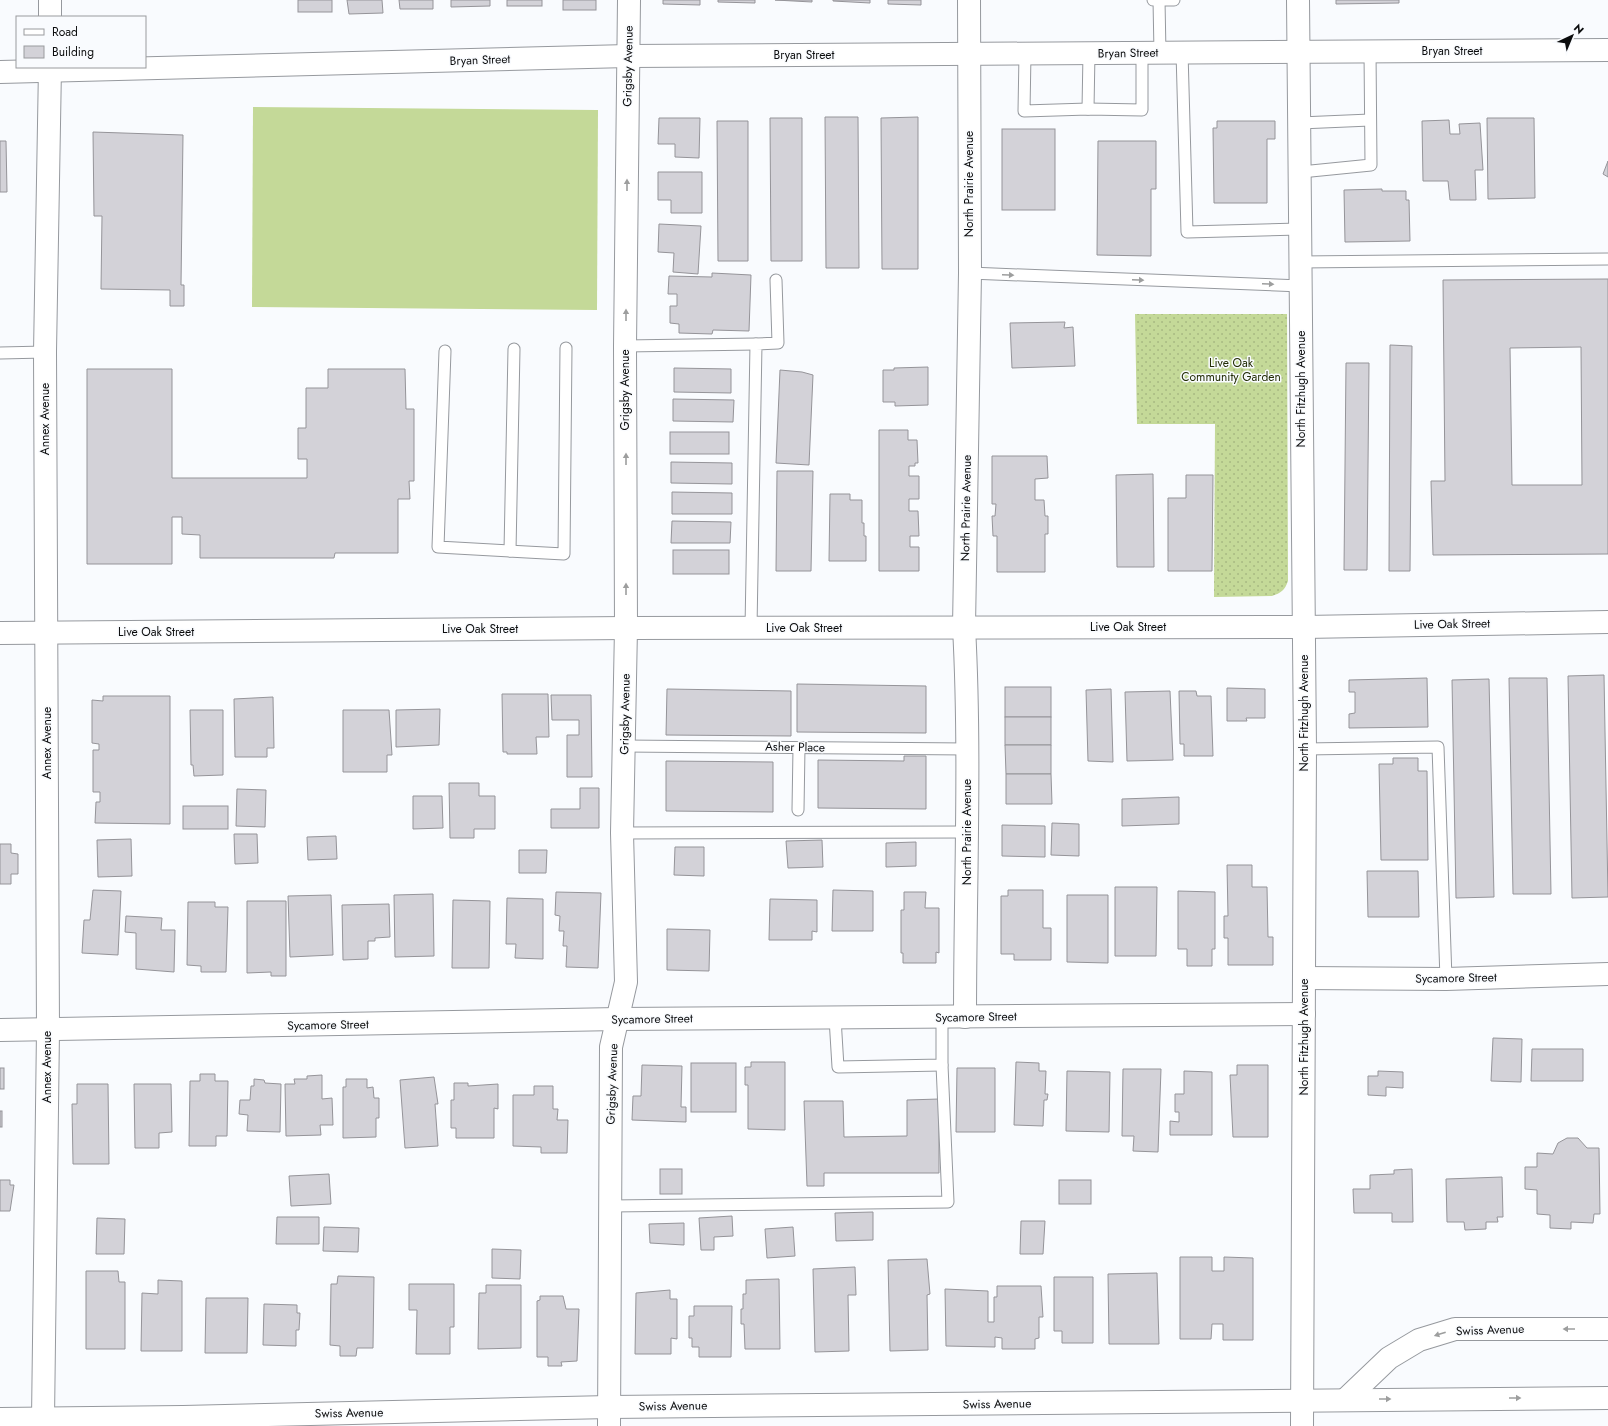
<svg xmlns="http://www.w3.org/2000/svg" width="1608" height="1426" font-family="Jost,sans-serif">
  <style>
    .garden { fill: url(#garden-dots) }
    .pitch { fill: #c4d998 }
    .building { fill: #d3d2d8; stroke: #959499; fill-rule: evenodd }
    .lines { fill: none; stroke-linecap: round; stroke-linejoin: round }
    .service-casing { stroke: #96999e; stroke-width: 13 }
    .minor-casing { stroke: #96999e; stroke-width: 24 }
    .tertiary-casing { stroke: #96999e; stroke-width: 24 }
    .service { stroke: #fff; stroke-width: 11 }
    .minor { stroke: #fff; stroke-width: 22 }
    .tertiary { stroke: #fff; stroke-width: 22 }
    .oneway { fill: #9d9e9e }
    .labels { text-anchor: middle; dominant-baseline: central; stroke-width: 3; stroke-linejoin: round; paint-order: stroke }
    .street-label { font-size: 12px; fill: #0b0c0d; stroke: #f9fbfe }
    .park-label { font-size: 12px; fill: #232d06; stroke: #f9fbfe }
  </style>
  <defs>
    <pattern id="garden-dots" width="8" height="8" patternUnits="userSpaceOnUse"><rect width="8" height="8" fill="#c4d998"/><path d="M2 2h.1M6 6h.1" fill="none" stroke="#a7b982" stroke-width="1.8" stroke-linecap="round"/></pattern>
  </defs>
  <rect width="100%" height="100%" fill="#f9fbfe"/>
  <path class="garden" d="M 1135,314 L 1287,314 L 1288,581 C 1285,590 1281,593 1272,596 L 1214,597 L 1215,424 L 1137,424 Z"/>
  <polygon class="pitch" points="253,107 598,110 597,310 252,307"/>
  <g class="building">
    <rect x="298" y="0" width="34" height="12"/>
    <polygon points="347,0 382,0 383,13 349,14"/>
    <polygon points="399,0 433,0 433,9 400,9"/>
    <polygon points="451,0 490,0 490,6 451,7"/>
    <rect x="507" y="0" width="35" height="6"/>
    <rect x="563" y="0" width="33" height="10"/>
    <polygon points="663,0 700,0 700,5 663,4"/>
    <polygon points="718,0 755,0 755,3 718,2"/>
    <polygon points="775,0 812,0 812,2"/>
    <polygon points="833,0 870,0 870,3 833,1"/>
    <polygon points="888,0 921,0 921,5 888,4"/>
    <polygon points="1336,0 1399,0 1399,3 1336,4"/>
    <polygon points="825,117 858,117 859,268 826,268"/>
    <polygon points="918,117 918,269 882,269 881,118"/>
    <polygon points="659,118 700,118 699,158 675,157 675,144 658,144"/>
    <polygon points="770,118 802,118 802,261 771,261"/>
    <polygon points="1487,118 1534,118 1535,198 1488,199"/>
    <polygon points="1449,120 1450,134 1460,134 1459,124 1480,123 1483,170 1475,170 1476,200 1450,200 1448,181 1423,181 1422,121"/>
    <polygon points="717,121 748,121 748,261 718,261"/>
    <polygon points="1217,121 1275,121 1275,139 1267,139 1267,203 1214,203 1213,128 1217,128"/>
    <rect x="1002" y="129" width="53" height="81"/>
    <polygon points="93,132 183,135 181,285 184,285 184,306 170,306 170,290 101,289 102,216 94,216"/>
    <polygon points="0,141 6,141 7,192 0,192"/>
    <polygon points="1098,141 1156,141 1156,189 1151,189 1151,256 1097,255"/>
    <polygon points="1608,161 1608,177 1603,174"/>
    <polygon points="658,172 702,172 702,213 671,213 671,200 658,200"/>
    <polygon points="1382,189 1382,191 1406,191 1406,200 1409,200 1410,241 1345,242 1344,190"/>
    <polygon points="659,224 701,226 698,274 673,272 674,253 658,252"/>
    <polygon points="712,273 751,275 749,331 713,330 712,334 679,333 679,324 670,323 670,306 677,306 677,294 668,294 669,276 712,277"/>
    <path d="M 1608,279 L 1608,554 L 1433,555 L 1431,481 L 1445,481 L 1443,280 ZM 1581,347 L 1582,485 L 1512,485 L 1510,348 Z"/>
    <polygon points="1065,322 1064,328 1073,327 1075,366 1012,368 1010,323"/>
    <polygon points="1390,345 1412,346 1410,571 1389,571"/>
    <polygon points="1346,363 1369,363 1367,570 1344,570"/>
    <polygon points="928,367 928,405 895,406 895,402 883,402 883,370 894,370 894,368"/>
    <polygon points="674,368 731,369 731,393 674,392"/>
    <polygon points="87,369 172,369 172,478 307,478 307,459 298,459 298,428 306,428 306,388 328,388 328,369 405,369 406,409 414,409 414,481 409,481 410,499 398,499 398,553 335,553 334,558 200,558 200,535 182,534 182,517 172,517 172,564 87,564"/>
    <polygon points="780,370 802,372 813,375 809,465 776,463"/>
    <polygon points="673,399 734,400 733,422 673,421"/>
    <polygon points="879,430 908,430 908,440 917,440 918,463 915,463 915,466 909,466 909,476 919,476 919,499 909,499 909,511 918,511 919,536 910,536 910,547 919,547 919,571 879,571"/>
    <rect x="670" y="432" width="59" height="22"/>
    <polygon points="992,456 1047,456 1048,478 1035,479 1035,500 1044,500 1045,516 1048,516 1048,534 1045,534 1045,572 997,572 997,536 993,536 992,516 995,516 996,504 992,504"/>
    <polygon points="671,462 732,463 732,484 671,483"/>
    <polygon points="777,471 813,471 811,571 776,571"/>
    <polygon points="1153,474 1154,567 1117,567 1116,475"/>
    <polygon points="1186,475 1213,475 1212,571 1168,571 1168,498 1186,498"/>
    <polygon points="672,492 732,493 732,514 672,514"/>
    <polygon points="830,494 850,494 850,500 862,500 862,523 864,523 864,536 866,536 866,561 829,561"/>
    <polygon points="672,521 731,522 730,543 671,543"/>
    <rect x="673" y="550" width="56" height="24"/>
    <polygon points="1604,675 1608,897 1572,898 1568,676"/>
    <polygon points="1427,678 1428,727 1349,728 1349,714 1355,713 1355,692 1349,692 1349,680"/>
    <polygon points="1509,678 1547,678 1551,894 1513,894"/>
    <polygon points="1489,679 1494,897 1456,898 1452,680"/>
    <polygon points="797,684 926,686 926,733 797,732"/>
    <rect x="1005" y="687" width="46" height="30"/>
    <polygon points="1227,688 1265,689 1265,718 1246,718 1247,721 1227,721"/>
    <polygon points="667,689 791,691 791,736 666,735"/>
    <polygon points="1111,689 1113,762 1088,761 1086,690"/>
    <polygon points="1170,691 1173,760 1127,761 1125,692"/>
    <polygon points="1179,691 1196,691 1197,696 1211,696 1213,756 1184,756 1184,744 1180,744"/>
    <polygon points="502,694 548,694 549,737 536,737 537,754 507,754 507,752 503,752"/>
    <polygon points="551,695 591,695 592,777 567,777 567,735 579,735 579,720 552,720"/>
    <polygon points="103,696 170,696 170,824 95,823 96,802 100,802 100,792 93,792 93,750 99,750 99,744 92,743 92,700 103,701"/>
    <polygon points="273,697 274,748 267,748 267,757 235,757 234,699"/>
    <polygon points="440,709 439,745 396,747 396,710"/>
    <polygon points="190,710 223,710 223,775 194,776 193,765 191,765"/>
    <polygon points="343,710 389,710 392,755 387,755 387,772 343,772"/>
    <rect x="1005" y="717" width="46" height="28"/>
    <polygon points="1005,745 1051,745 1051,774 1006,774"/>
    <polygon points="904,756 926,756 926,809 818,808 818,760 904,761"/>
    <polygon points="1393,758 1418,758 1418,771 1427,771 1428,860 1381,860 1379,764 1393,764"/>
    <polygon points="666,761 773,762 773,812 666,811"/>
    <polygon points="1006,774 1051,774 1052,804 1006,804"/>
    <polygon points="449,783 479,783 479,796 495,796 495,829 474,829 474,838 450,838"/>
    <polygon points="580,788 599,788 599,828 551,828 551,809 580,809"/>
    <polygon points="237,789 266,790 265,827 236,826"/>
    <polygon points="413,796 442,796 443,828 413,829"/>
    <polygon points="1179,797 1179,824 1122,826 1122,799"/>
    <rect x="183" y="806" width="45" height="23"/>
    <polygon points="1052,823 1079,824 1079,856 1051,855"/>
    <polygon points="1002,825 1045,826 1045,857 1002,856"/>
    <polygon points="234,834 257,834 258,863 235,864"/>
    <polygon points="336,836 337,859 308,860 307,837"/>
    <polygon points="131,839 132,876 98,877 97,840"/>
    <polygon points="822,840 823,867 788,868 786,841"/>
    <polygon points="916,842 916,866 886,867 886,843"/>
    <polygon points="0,844 11,844 11,853 18,854 18,874 11,874 11,884 0,884"/>
    <polygon points="675,847 704,847 704,876 674,875"/>
    <polygon points="519,850 547,850 546,873 519,873"/>
    <polygon points="1227,865 1252,865 1252,887 1267,887 1268,937 1273,937 1273,965 1228,965 1228,938 1224,938 1224,916 1228,916"/>
    <polygon points="1367,871 1418,871 1419,917 1368,917"/>
    <polygon points="1115,887 1157,887 1156,956 1115,956"/>
    <polygon points="93,890 121,891 118,955 82,953 84,920 90,920"/>
    <polygon points="833,890 873,891 873,931 832,931"/>
    <polygon points="1008,890 1043,890 1043,928 1051,928 1051,960 1014,960 1014,954 1001,954 1001,896 1008,896"/>
    <polygon points="1178,891 1215,892 1215,949 1212,949 1212,966 1187,966 1187,949 1178,949"/>
    <polygon points="556,892 601,893 598,968 566,967 567,946 563,946 564,931 559,931 560,916 555,915"/>
    <polygon points="904,892 926,892 925,908 939,908 939,953 936,952 936,963 903,963 903,953 901,953 901,910 904,910"/>
    <polygon points="433,894 434,956 395,957 394,895"/>
    <polygon points="331,895 333,955 290,957 288,896"/>
    <polygon points="1067,895 1108,895 1108,963 1067,962"/>
    <polygon points="507,898 543,899 543,959 515,958 516,944 506,944"/>
    <polygon points="770,899 817,900 817,932 812,931 812,940 769,940"/>
    <polygon points="453,900 490,901 489,968 452,968"/>
    <polygon points="247,901 286,901 286,976 271,976 271,972 247,973"/>
    <polygon points="188,902 215,902 215,907 228,907 226,972 201,972 201,966 187,965"/>
    <polygon points="389,904 390,937 375,938 375,941 368,941 368,959 343,960 342,905"/>
    <polygon points="126,916 162,918 161,930 175,930 174,972 136,969 136,933 125,932"/>
    <polygon points="667,929 710,930 709,971 667,970"/>
    <polygon points="1493,1038 1522,1039 1521,1082 1491,1081"/>
    <polygon points="1532,1049 1583,1049 1583,1081 1531,1081"/>
    <polygon points="751,1062 785,1062 785,1130 748,1129 748,1085 745,1085 745,1067 751,1067"/>
    <polygon points="1016,1062 1039,1063 1039,1071 1046,1071 1045,1094 1048,1094 1047,1100 1044,1100 1043,1126 1014,1125"/>
    <rect x="691" y="1063" width="45" height="49"/>
    <polygon points="642,1065 682,1066 681,1107 686,1107 686,1122 632,1120 633,1096 641,1096"/>
    <polygon points="1237,1065 1268,1065 1268,1137 1233,1137 1230,1075 1237,1075"/>
    <rect x="0" y="1068" width="4" height="21"/>
    <polygon points="957,1068 995,1068 995,1132 956,1132"/>
    <polygon points="1123,1069 1161,1069 1158,1152 1133,1151 1134,1136 1122,1136"/>
    <polygon points="1067,1071 1110,1072 1109,1132 1066,1131"/>
    <polygon points="1184,1071 1212,1072 1212,1135 1170,1135 1170,1121 1179,1122 1179,1112 1175,1112 1175,1094 1184,1094"/>
    <polygon points="1378,1071 1403,1072 1403,1088 1386,1087 1386,1096 1368,1095 1368,1076 1378,1076"/>
    <polygon points="200,1074 215,1074 215,1081 228,1081 227,1136 216,1136 216,1146 189,1146 190,1081 200,1081"/>
    <polygon points="322,1075 322,1099 332,1098 333,1125 320,1125 321,1135 286,1136 285,1084 295,1084 294,1079 307,1079 307,1076"/>
    <polygon points="434,1077 438,1104 435,1104 438,1146 405,1148 400,1080"/>
    <polygon points="254,1079 264,1080 265,1083 281,1084 280,1132 247,1131 248,1115 239,1114 240,1100 250,1100 251,1086 254,1086"/>
    <polygon points="346,1079 367,1079 367,1088 373,1087 374,1098 379,1098 379,1118 376,1118 376,1137 343,1138 343,1087 346,1087"/>
    <polygon points="454,1083 468,1083 468,1086 498,1084 498,1109 494,1108 494,1138 456,1138 456,1128 451,1128 451,1100 454,1100"/>
    <polygon points="77,1084 108,1084 109,1164 73,1164 72,1104 77,1104"/>
    <polygon points="134,1084 171,1084 172,1132 159,1133 159,1148 135,1148"/>
    <polygon points="534,1086 553,1086 553,1109 558,1109 557,1120 568,1120 567,1153 541,1153 541,1147 513,1146 513,1095 534,1095"/>
    <polygon points="939,1099 939,1173 824,1173 824,1186 807,1186 804,1101 843,1101 844,1137 907,1136 907,1100"/>
    <rect x="0" y="1111" width="2" height="16"/>
    <polygon points="1567,1138 1578,1138 1587,1148 1599,1148 1600,1214 1594,1214 1593,1223 1571,1222 1571,1229 1550,1228 1550,1215 1537,1214 1537,1190 1525,1189 1525,1167 1537,1167 1537,1153 1553,1154 1558,1143"/>
    <rect x="660" y="1169" width="22" height="25"/>
    <polygon points="1412,1169 1413,1222 1392,1222 1392,1213 1354,1213 1353,1189 1370,1189 1370,1175 1394,1174 1394,1170"/>
    <polygon points="329,1174 331,1204 291,1206 289,1176"/>
    <polygon points="1502,1177 1503,1217 1497,1217 1498,1222 1486,1222 1486,1229 1465,1230 1464,1222 1447,1222 1446,1179"/>
    <polygon points="0,1180 10,1180 10,1185 14,1185 10,1211 0,1211"/>
    <rect x="1059" y="1180" width="32" height="24"/>
    <polygon points="873,1212 873,1240 836,1241 835,1213"/>
    <polygon points="732,1216 733,1236 714,1237 714,1250 701,1250 699,1218"/>
    <polygon points="277,1217 319,1217 319,1244 276,1244"/>
    <polygon points="97,1218 125,1219 124,1254 96,1254"/>
    <polygon points="1021,1221 1045,1221 1043,1254 1020,1254"/>
    <polygon points="684,1223 684,1245 650,1243 649,1224"/>
    <polygon points="324,1227 359,1228 358,1252 323,1251"/>
    <polygon points="793,1227 795,1256 767,1258 765,1229"/>
    <polygon points="492,1249 521,1250 520,1279 492,1278"/>
    <polygon points="1180,1257 1212,1257 1212,1271 1224,1271 1224,1257 1253,1258 1253,1340 1223,1340 1223,1324 1212,1324 1211,1339 1180,1339"/>
    <polygon points="927,1259 930,1294 927,1295 928,1350 890,1351 888,1260"/>
    <polygon points="855,1267 856,1295 848,1295 849,1351 815,1352 813,1269"/>
    <polygon points="86,1271 118,1271 119,1282 125,1282 125,1349 86,1349"/>
    <polygon points="1157,1273 1159,1344 1109,1344 1108,1274"/>
    <polygon points="338,1276 374,1277 373,1348 357,1348 356,1356 340,1356 340,1346 330,1345 331,1284 337,1284"/>
    <polygon points="1054,1277 1093,1277 1093,1343 1062,1343 1062,1331 1054,1331"/>
    <polygon points="779,1279 780,1349 745,1349 744,1324 741,1324 741,1309 743,1309 743,1294 746,1294 746,1280"/>
    <polygon points="158,1280 182,1281 182,1351 141,1351 142,1293 158,1294"/>
    <polygon points="409,1284 454,1284 454,1327 450,1327 450,1354 416,1354 417,1310 409,1310"/>
    <polygon points="486,1285 521,1285 521,1348 478,1349 479,1293 486,1293"/>
    <polygon points="997,1286 1041,1286 1043,1317 1039,1317 1039,1338 1035,1339 1035,1349 1002,1349 1002,1338 995,1337 995,1347 946,1346 945,1289 988,1291 988,1322 994,1322 994,1297 997,1297"/>
    <polygon points="670,1290 670,1299 677,1299 677,1339 671,1338 671,1354 635,1354 636,1293"/>
    <polygon points="540,1296 563,1296 566,1309 579,1309 577,1361 561,1362 562,1366 548,1366 548,1357 537,1357 537,1301 540,1300"/>
    <polygon points="206,1298 248,1298 247,1353 205,1353"/>
    <polygon points="264,1304 297,1305 297,1313 300,1313 299,1330 296,1330 296,1346 263,1345"/>
    <polygon points="694,1306 732,1306 731,1357 699,1357 699,1347 692,1347 692,1338 689,1338 689,1316 694,1316"/>
  </g>
  <g class="lines">
    <g class="service-casing">
      <g id="service">
        <polyline points="1153,0 1159,0 1160,53"/>
        <polyline points="1159,0 1174,0"/>
        <polyline points="1182,52 1187,232 1299,229"/>
        <polyline points="1025,54 1024,111 1088,109 1142,110 1142,53"/>
        <polyline points="1088,109 1089,53"/>
        <polyline points="1300,123 1370,120"/>
        <polyline points="1301,172 1371,165 1370,51"/>
        <polyline points="1300,262 1608,259"/>
        <polyline points="970,273 1301,286"/>
        <polyline points="625,346 756,344"/>
        <polyline points="445,351 438,547 564,554 566,348"/>
        <polyline points="0,353 45,352"/>
        <polyline points="510,551 514,349"/>
        <polyline points="751,628 756,344 778,343 776,280"/>
        <polyline points="624,746 967,749"/>
        <polyline points="1305,749 1438,747 1446,979"/>
        <polyline points="798,810 799,748"/>
        <polyline points="622,833 967,832"/>
        <polyline points="835,1018 838,1067 942,1065 942,1017"/>
        <polyline points="610,1206 948,1202 942,1065"/>
      </g>
    </g>
    <g class="minor-casing">
      <g id="minor">
        <polyline points="50,17 50,0"/>
        <polyline points="1304,978 1446,979 1608,974"/>
        <path d="M 965,1017 C 965,887 971,757 964,627 L 970,273 L 969,0"/>
        <polyline points="0,1030 618,1019 1304,1014"/>
        <polyline points="43,1419 48,1030 45,352 50,67"/>
        <polyline points="609,1426 611,1047 626,982 622,833 626,628 625,346 629,0"/>
      </g>
    </g>
    <g class="tertiary-casing">
      <g id="tertiary">
        <polyline points="1298,0 1305,749 1302,1426"/>
        <polyline points="0,72 628,56 1608,50"/>
        <polyline points="0,633 626,628 1304,627 1608,622"/>
        <polyline points="1346,1399 1389,1358 1419,1340 1455,1329 1608,1329"/>
        <polyline points="0,1419 183,1417 609,1407 1608,1398"/>
      </g>
    </g>
    <use href="#service" class="service"/>
    <use href="#minor" class="minor"/>
    <use href="#tertiary" class="tertiary"/>
  </g>
  <defs><path id="oneway-solid" d="M-6-.8H1V-3.2L6.5 0L1 3.2V.8H-6Z"/></defs>
  <g class="oneway">
    <use href="#oneway-solid" transform="translate(627 185) rotate(-90)"/>
    <use href="#oneway-solid" transform="translate(1008 275) rotate(2)"/>
    <use href="#oneway-solid" transform="translate(1138 280) rotate(2)"/>
    <use href="#oneway-solid" transform="translate(1268 284) rotate(2)"/>
    <use href="#oneway-solid" transform="translate(626 315) rotate(-90)"/>
    <use href="#oneway-solid" transform="translate(626 459) rotate(-90)"/>
    <use href="#oneway-solid" transform="translate(626 589) rotate(-90)"/>
    <use href="#oneway-solid" transform="translate(1569 1329) rotate(-180)"/>
    <use href="#oneway-solid" transform="translate(1440 1334) rotate(162)"/>
    <use href="#oneway-solid" transform="translate(1515 1398)"/>
    <use href="#oneway-solid" transform="translate(1385 1399)"/>
  </g>
  <g class="labels">
    <g class="street-label">
      <text x="1452" y="51">Bryan Street</text>
      <text transform="translate(1128 53) rotate(-1)">Bryan Street</text>
      <text x="804" y="55">Bryan Street</text>
      <text transform="translate(480 60) rotate(-2)">Bryan Street</text>
      <text transform="translate(628 66) rotate(-89)">Grigsby Avenue</text>
      <text transform="translate(969 184) rotate(-90)">North Prairie Avenue</text>
      <text transform="translate(1301 389) rotate(-90)">North Fitzhugh Avenue</text>
      <text transform="translate(625 390) rotate(-90)">Grigsby Avenue</text>
      <text transform="translate(45 419) rotate(-90)">Annex Avenue</text>
      <text transform="translate(966 508) rotate(-89)">North Prairie Avenue</text>
      <text transform="translate(1452 624) rotate(-1)">Live Oak Street</text>
      <text x="1128" y="627">Live Oak Street</text>
      <text x="804" y="628">Live Oak Street</text>
      <text x="480" y="629">Live Oak Street</text>
      <text x="156" y="632">Live Oak Street</text>
      <text transform="translate(1304 713) rotate(-90)">North Fitzhugh Avenue</text>
      <text transform="translate(625 714) rotate(-89)">Grigsby Avenue</text>
      <text transform="translate(47 743) rotate(-90)">Annex Avenue</text>
      <text transform="translate(795 747) rotate(1)">Asher Place</text>
      <text transform="translate(967 832) rotate(-90)">North Prairie Avenue</text>
      <text transform="translate(1456 978) rotate(-1)">Sycamore Street</text>
      <text transform="translate(976 1017) rotate(-1)">Sycamore Street</text>
      <text transform="translate(652 1019) rotate(-1)">Sycamore Street</text>
      <text transform="translate(328 1025) rotate(-1)">Sycamore Street</text>
      <text transform="translate(1304 1037) rotate(-90)">North Fitzhugh Avenue</text>
      <text transform="translate(47 1067) rotate(-90)">Annex Avenue</text>
      <text transform="translate(612 1084) rotate(-88)">Grigsby Avenue</text>
      <text transform="translate(1490 1330) rotate(-2)">Swiss Avenue</text>
      <text transform="translate(997 1404) rotate(-1)">Swiss Avenue</text>
      <text transform="translate(673 1406) rotate(-1)">Swiss Avenue</text>
      <text transform="translate(349 1413) rotate(-1)">Swiss Avenue</text>
    </g>
    <g class="park-label">
      <text x="1231" y="363">Live Oak<tspan x="1231" dy="14">Community Garden</tspan></text>
    </g>
  </g>
  <rect x="16" y="16" width="130" height="52" fill="#f9fbfe" stroke="#9a9b9e"/>
  <rect x="24" y="29" width="20" height="6" fill="#ffffff" stroke="#9a9b9e"/>
  <text x="52" y="36" font-size="12" fill="#0b0c0d">Road</text>
  <rect x="24" y="46" width="20" height="12" fill="#d3d2d8" stroke="#9a9b9e"/>
  <text x="52" y="56" font-size="12" fill="#0b0c0d">Building</text>
  <g transform="translate(1572 36) rotate(44)" stroke="#f9fbfe" stroke-width="3" paint-order="stroke">
  <path d="M0-3L7 15L0 10L-7 15Z" fill="#0b0c0d"/>
  <text y="-6" font-size="11" font-weight="bold" text-anchor="middle" fill="#0b0c0d">N</text>
  </g>
</svg>
